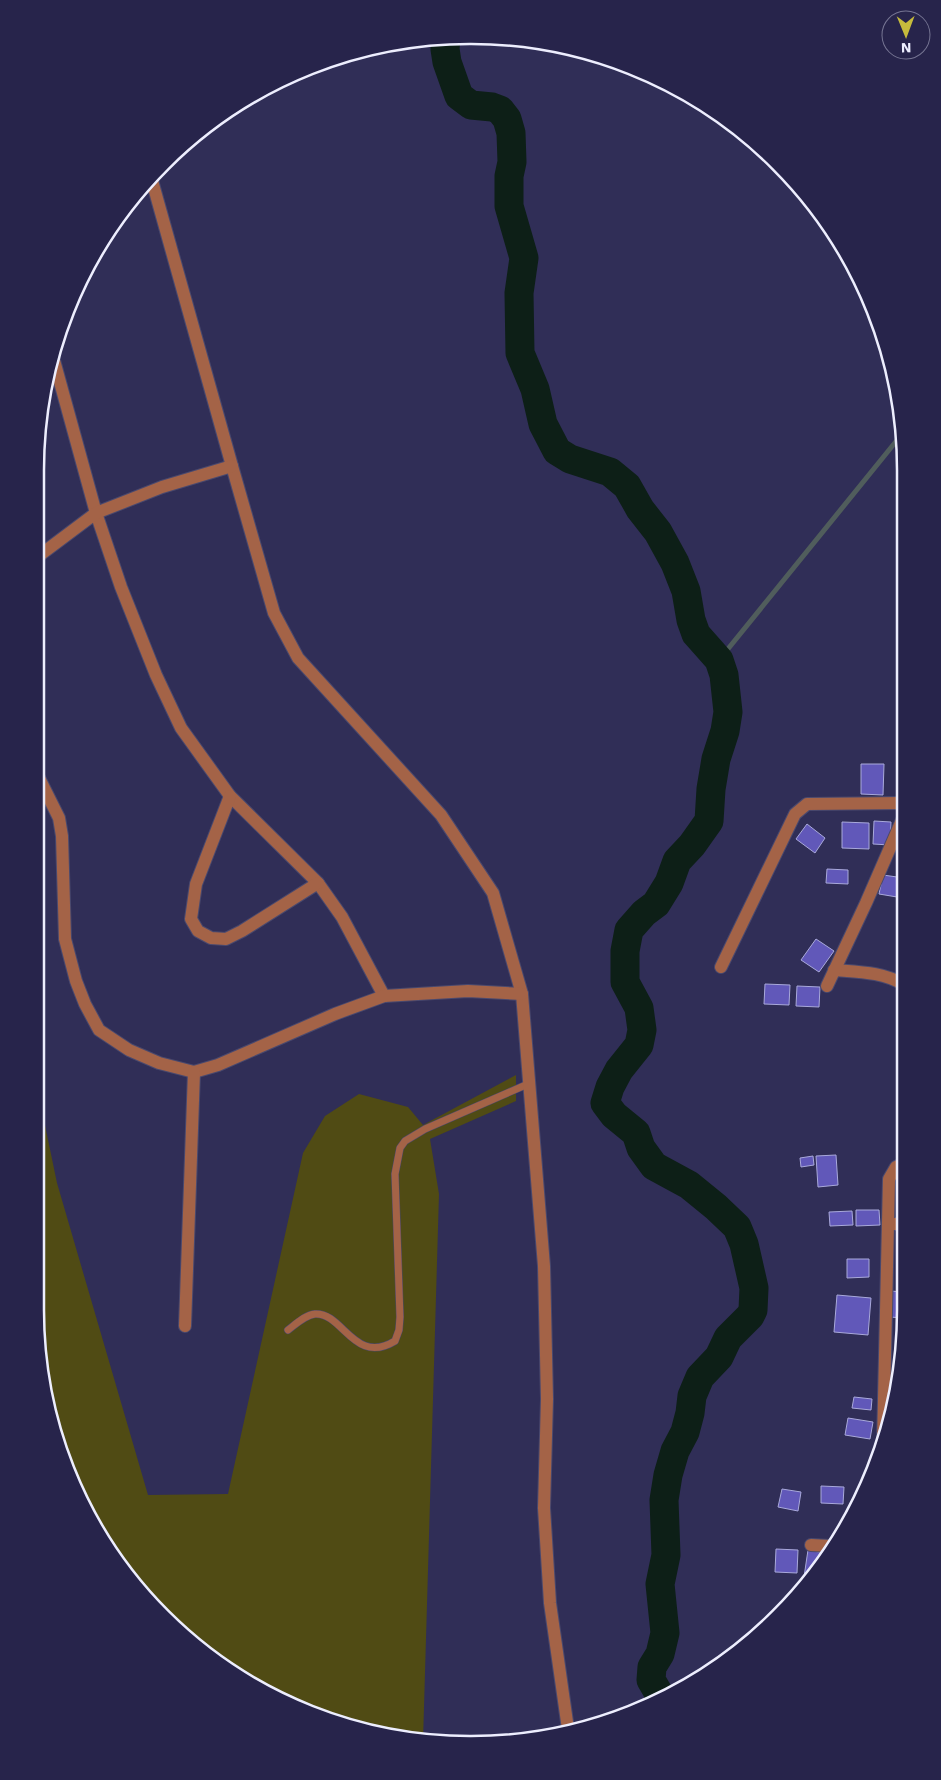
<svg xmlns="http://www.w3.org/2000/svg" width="941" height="1780" font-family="'Work Sans',sans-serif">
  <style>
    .green { fill: #504b14 }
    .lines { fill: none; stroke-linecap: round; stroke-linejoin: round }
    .stream { stroke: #505d5c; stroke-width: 5 }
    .river { stroke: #0d1f17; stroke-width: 29 }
    .building { fill: #6158b9; stroke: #a9a9db }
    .lane-casing { stroke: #4a496e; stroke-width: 8 }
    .street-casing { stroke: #4a496e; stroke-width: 14 }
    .lane { stroke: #a46347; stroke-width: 7 }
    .street { stroke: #a46347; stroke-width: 12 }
    .rim { fill: none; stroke: #edeefe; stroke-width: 2.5 }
  </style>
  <rect width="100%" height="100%" fill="#302e57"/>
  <polygon class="green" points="516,1075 516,1101 430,1139 439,1194 423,1741 358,1730 229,1672 125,1575 58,1450 35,1309 35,1077 57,1183 148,1495 228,1494 303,1153 325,1116 359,1094 408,1107 423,1125"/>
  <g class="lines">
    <polyline class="stream" points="719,660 902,434"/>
    <polyline class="river" points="446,38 445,49 447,62 459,96 471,105 492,107 500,110 507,119 511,133 512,162 509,176 509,206 524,258 519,293 520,353 535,389 543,424 557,451 570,459 610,472 627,486 640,509 658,532 675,563 686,591 691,620 696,634 719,660 724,675 728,712 725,731 716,759 711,789 709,821 692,845 677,861 669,883 656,904 644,913 629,930 625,951 625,982 639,1008 642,1030 639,1045 619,1070 610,1087 605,1103 614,1115 636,1133 641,1148 654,1166 689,1185 716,1207 737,1227 744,1244 754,1288 753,1310 750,1316 728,1338 719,1357 700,1377 692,1396 690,1413 685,1432 675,1451 668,1475 664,1500 666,1555 660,1584 665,1633 660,1654 652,1667 651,1680 658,1692 659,1701"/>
  </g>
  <g class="building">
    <polygon points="861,764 884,764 883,795 861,794"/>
    <polygon points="874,821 891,822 890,845 873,844"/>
    <polygon points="842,822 869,823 869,849 842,848"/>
    <polygon points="807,824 825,838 815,853 796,839"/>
    <polygon points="827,869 848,870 848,884 826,883"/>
    <polygon points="883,875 904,878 903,898 879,894"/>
    <polygon points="816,939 834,951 819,972 801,960"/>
    <polygon points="765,984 790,985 789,1005 764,1004"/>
    <polygon points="797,986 820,987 819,1007 796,1006"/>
    <polygon points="836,1155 838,1185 818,1187 816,1156"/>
    <polygon points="813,1156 814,1165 801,1167 800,1158"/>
    <polygon points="856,1210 879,1210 880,1225 856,1226"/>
    <polygon points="852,1211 853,1225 830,1226 829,1212"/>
    <polygon points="847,1259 869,1259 869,1277 847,1278"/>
    <polygon points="890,1291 905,1292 905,1318 889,1317"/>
    <polygon points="837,1295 871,1298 868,1335 834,1332"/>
    <polygon points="894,1371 900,1371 895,1397 893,1397"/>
    <polygon points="854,1397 872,1399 871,1410 852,1408"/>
    <polygon points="848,1418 873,1422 870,1439 845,1435"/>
    <polygon points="821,1486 844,1487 843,1504 821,1503"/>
    <polygon points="782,1489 801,1492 798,1511 778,1507"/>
    <polygon points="776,1549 798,1550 797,1573 775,1572"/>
    <polygon points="808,1550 824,1553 807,1577 804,1577"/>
  </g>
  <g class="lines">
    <g class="lane-casing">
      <path id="lane" d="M 288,1330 C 296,1324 305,1315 315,1314 C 343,1312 354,1366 395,1341 L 399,1330 L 400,1317 L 395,1174 L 400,1148 L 405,1141 L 425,1129 L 528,1084"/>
    </g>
    <g class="street-casing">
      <g id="street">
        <polyline points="151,177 232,466 274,613 298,658 441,815 493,893 522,994 544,1266 547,1399 544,1508 550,1603 568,1729"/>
        <polyline points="52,353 96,513 121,587 156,675 181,728 230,796 318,883 342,917 384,996"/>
        <polyline points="36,558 96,513 162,487 232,466"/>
        <polyline points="36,772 59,818 62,836 65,939 76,981 85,1004 99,1030 129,1050 159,1063 194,1072 218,1065 335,1014 384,996 468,991 522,994"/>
        <polyline points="230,796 196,884 191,919 198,931 211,938 226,939 242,931 318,883"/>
        <polyline points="721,967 795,814 807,804 903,803"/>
        <path d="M 834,970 C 858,972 884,972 904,985"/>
        <polyline points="827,986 866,903 903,818"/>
        <polyline points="888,1224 905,1224"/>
        <polyline points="185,1326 194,1072"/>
        <polyline points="883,1443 889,1179 896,1167 905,1163"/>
        <polyline points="811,1545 830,1546"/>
      </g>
    </g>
    <use href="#lane" class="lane"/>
    <use href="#street" class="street"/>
  </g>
  <path d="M0 0H941V1780H0ZM470 44H471A426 426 0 0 1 897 470V1310A426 426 0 0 1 471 1736H470A426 426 0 0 1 44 1310V470A426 426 0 0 1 470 44Z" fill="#27244b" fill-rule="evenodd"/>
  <path class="rim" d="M470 44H471A426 426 0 0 1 897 470V1310A426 426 0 0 1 471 1736H470A426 426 0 0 1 44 1310V470A426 426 0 0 1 470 44Z"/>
  <g transform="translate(906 35) rotate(179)"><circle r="24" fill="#27244b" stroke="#767593"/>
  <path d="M0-4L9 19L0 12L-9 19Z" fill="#c6bb3c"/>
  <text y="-8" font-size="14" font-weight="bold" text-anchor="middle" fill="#edeefe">N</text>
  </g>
</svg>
